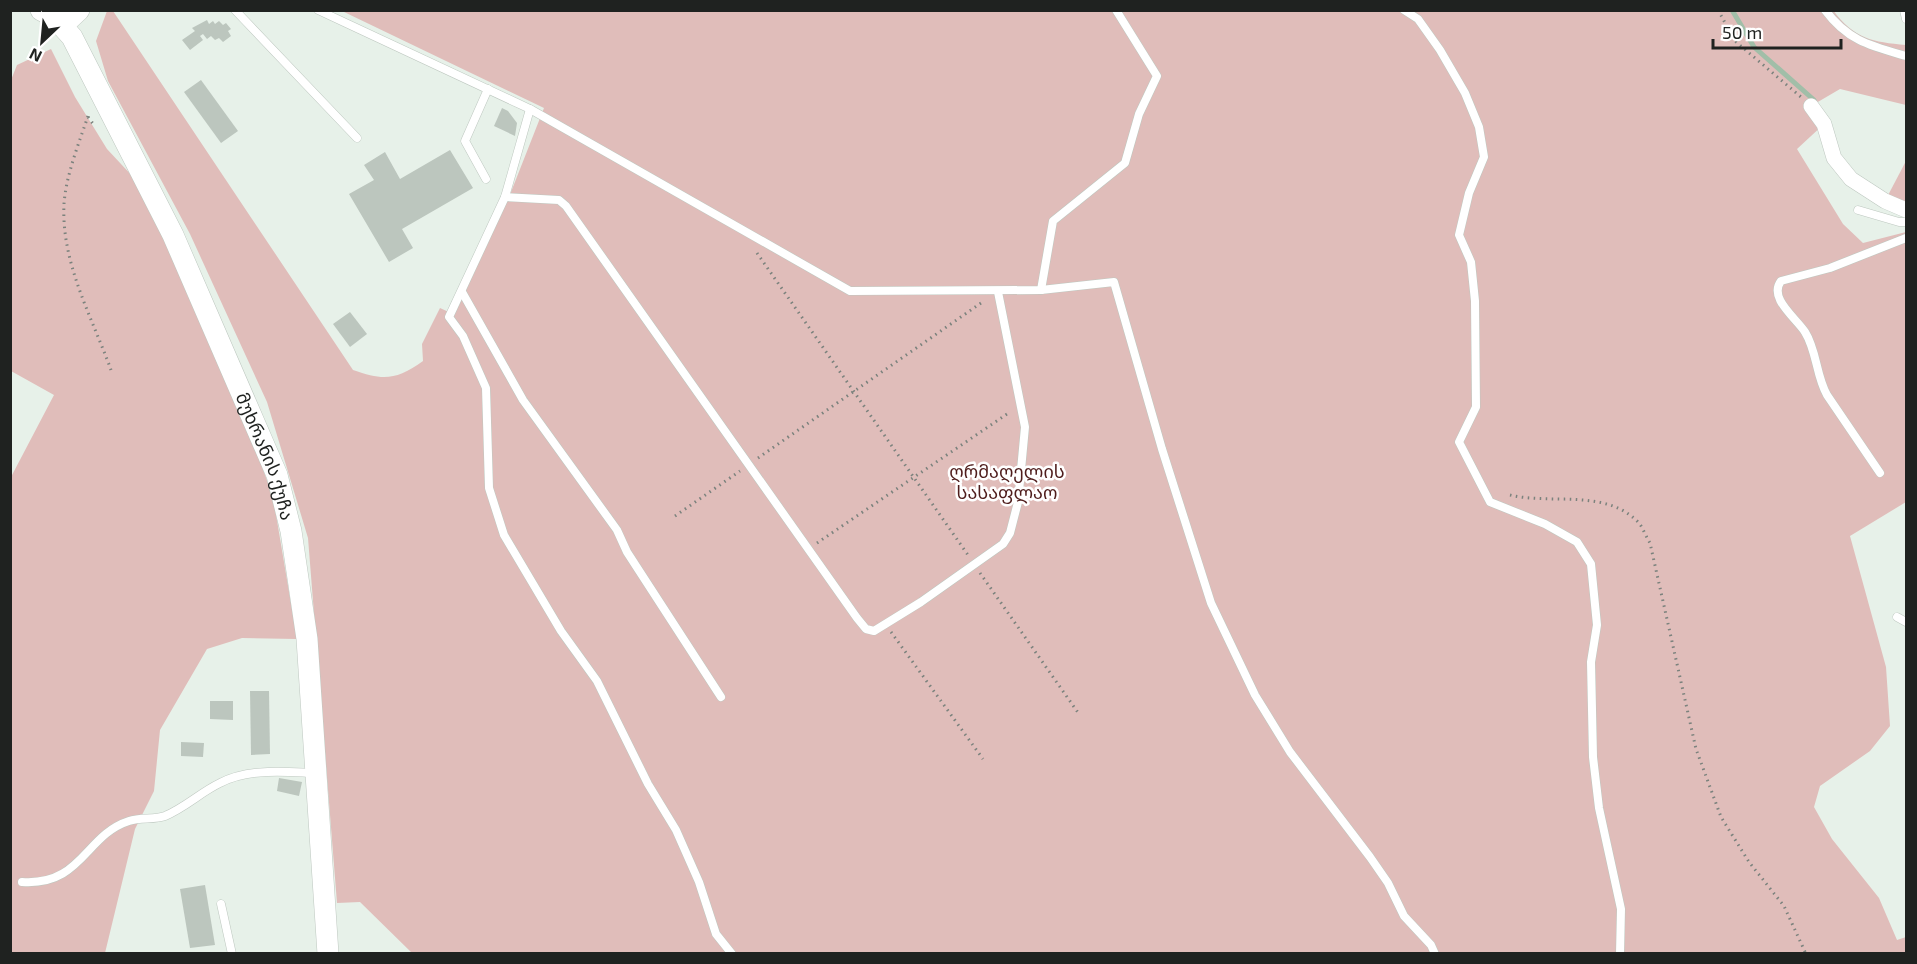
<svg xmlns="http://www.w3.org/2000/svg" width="1917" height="964" font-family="'Exo 2','Noto Sans Georgian',sans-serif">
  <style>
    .green { fill: #e0bdba }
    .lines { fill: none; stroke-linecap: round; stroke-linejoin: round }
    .stream { stroke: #a1bea8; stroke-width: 5 }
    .building { fill: #bcc6be }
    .lane-casing { stroke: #bec8c0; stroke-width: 9 }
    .street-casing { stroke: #bec8c0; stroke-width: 16 }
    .secondary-casing { stroke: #bec8c0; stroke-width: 22 }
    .path { stroke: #7b827d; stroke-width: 3; stroke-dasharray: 1.5 4.5; stroke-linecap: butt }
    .lane { stroke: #fff; stroke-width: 8 }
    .street { stroke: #fff; stroke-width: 15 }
    .secondary { stroke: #fff; stroke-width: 21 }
    .labels { text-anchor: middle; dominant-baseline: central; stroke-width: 5; stroke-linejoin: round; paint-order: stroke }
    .street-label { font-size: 18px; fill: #1f2220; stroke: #fff }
    .park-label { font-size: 18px; fill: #4f1d1c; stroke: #fff }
  </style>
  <rect width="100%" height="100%" fill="#e7f1e9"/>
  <g class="green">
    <path d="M 1833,10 C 1854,39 1873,42 1906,45 L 1906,105 L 1840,89 L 1811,106 L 1824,124 L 1797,149 L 1843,224 L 1863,243 L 1906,232 L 1906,502 L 1850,536 L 1886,667 L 1890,726 L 1870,751 L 1820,786 L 1814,807 L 1832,839 L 1879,898 L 1897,940 L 1906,937 L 1906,953 L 412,953 L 360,902 L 337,903 L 308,538 L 267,402 L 190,234 L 108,81 L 96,41 L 107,11 L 113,11 L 353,370 C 384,381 396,380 423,361 L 422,344 L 440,308 L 453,314 L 511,192 L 544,108 L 342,11 Z"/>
    <polygon points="51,49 75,97 107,149 135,179 232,383 273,497 297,639 242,638 207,649 160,730 154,791 135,829 105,953 11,953 11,477 54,395 11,371 11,80 17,65"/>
    <polygon points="1906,161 1906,210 1885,201"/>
  </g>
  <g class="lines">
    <polyline class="stream" points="1732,10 1754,47 1814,100"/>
  </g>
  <g class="building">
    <polygon points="207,20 209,24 213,21 215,24 219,21 223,25 226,23 231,29 228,31 231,36 223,42 219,38 215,40 211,36 207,39 203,34 200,36 203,40 190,50 182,40 195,31 192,28"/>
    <polygon points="201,80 238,131 221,143 184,92"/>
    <polygon points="502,108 508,111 517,123 515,136 494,126"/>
    <polygon points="450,150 473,188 402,229 413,248 389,262 349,194 374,180 364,165 385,152 400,179"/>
    <polygon points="350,312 367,334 350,347 333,324"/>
    <polygon points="250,691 269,691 270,754 251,755"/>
    <polygon points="210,701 233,701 233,720 210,719"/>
    <polygon points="181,742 204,743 203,757 181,756"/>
    <polygon points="279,778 302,782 299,796 277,791"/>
    <polygon points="205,885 215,945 190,948 180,889"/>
  </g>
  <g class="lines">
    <g class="lane-casing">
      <g id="lane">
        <polyline points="235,10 357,138"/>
        <polyline points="318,10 530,109 850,291 1041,290 1114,282 1162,449 1211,603 1255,695 1290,752 1370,857 1388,883 1404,916 1431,945 1435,954"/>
        <polyline points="1404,10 1418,19 1440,50 1465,93 1479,127 1484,157 1469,193 1459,235 1471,262 1475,301 1476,407 1459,442 1490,502 1545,524 1577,542 1591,564 1597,625 1591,662 1593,757 1599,808 1621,909 1620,954"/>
        <path d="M 1825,10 C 1848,41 1871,46 1906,56"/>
        <polyline points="1904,10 1906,19"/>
        <polyline points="530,109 505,197 449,317 463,336 486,388 489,488 504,535 561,631 597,681 648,784 676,830 699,882 716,934 732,954"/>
        <polyline points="486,179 465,141 488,89"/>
        <polyline points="505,197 559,200 566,206 857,618 866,629 874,631 921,602 1003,544 1010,533 1018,502 1025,427 998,292"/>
        <polyline points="1858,210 1899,222 1906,222"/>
        <polyline points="1041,290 1053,221 1125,163 1139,114 1157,76 1116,10"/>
        <polyline points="462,292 523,400 617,530 627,552 721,697"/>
        <path d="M 1880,473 L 1827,395 C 1816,376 1817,351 1805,332 C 1796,318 1768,298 1781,281 L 1830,268 L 1906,238"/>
        <polyline points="1897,617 1906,622"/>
        <path d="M 22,882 C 82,886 85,835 129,821 C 141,817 154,820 165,816 C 186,807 201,792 220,783 C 249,768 284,772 315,773"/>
        <polyline points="221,904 232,954"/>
      </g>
    </g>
    <g class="street-casing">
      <polyline id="street" points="1811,106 1824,124 1834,158 1851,179 1885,201 1906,210"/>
    </g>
    <g class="secondary-casing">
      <g id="secondary">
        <path id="s1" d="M 41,10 L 54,17 L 72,37 L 173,235 L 277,475 L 291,531 L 307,639 L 328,954"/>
        <polyline points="63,25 79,10"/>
      </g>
    </g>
    <g class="path">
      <polyline points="1718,10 1735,41 1801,97"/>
      <path d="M 88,116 C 79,143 66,175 64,204 C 61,263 92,317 111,370"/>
      <polyline points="88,117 94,125"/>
      <polyline points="757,253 968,555"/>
      <polyline points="758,458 981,303"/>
      <path d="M 1510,495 C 1551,505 1606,488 1639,523 C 1643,528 1646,537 1650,543 L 1696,749 L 1721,817 L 1749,862 L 1784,906 L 1806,954"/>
      <polyline points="675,516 740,471"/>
      <polyline points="817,543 1010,412"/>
      <polyline points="980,573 1079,714"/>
      <polyline points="891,632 983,759"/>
    </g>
    <use href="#lane" class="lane"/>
    <use href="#street" class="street"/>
    <use href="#secondary" class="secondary"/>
  </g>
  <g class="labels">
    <g class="street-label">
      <text stroke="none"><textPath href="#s1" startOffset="504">მუხრანის ქუჩა</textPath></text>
    </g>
    <g class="park-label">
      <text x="1007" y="471">ღრმაღელის<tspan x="1007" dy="21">სასაფლაო</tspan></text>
    </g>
  </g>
  <rect width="1917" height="964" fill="none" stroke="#1f2220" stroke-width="24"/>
  <g transform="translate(42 42) rotate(206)" stroke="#ffffff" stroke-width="4.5" paint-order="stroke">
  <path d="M0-4.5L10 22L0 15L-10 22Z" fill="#1f2220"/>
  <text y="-9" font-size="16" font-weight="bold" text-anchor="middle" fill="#1f2220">N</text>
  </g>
  <path d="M1713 39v9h128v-9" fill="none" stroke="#1f2220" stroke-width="3"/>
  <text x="1722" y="39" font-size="18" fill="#1f2220" stroke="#ffffff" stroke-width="4.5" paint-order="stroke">50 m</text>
</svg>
